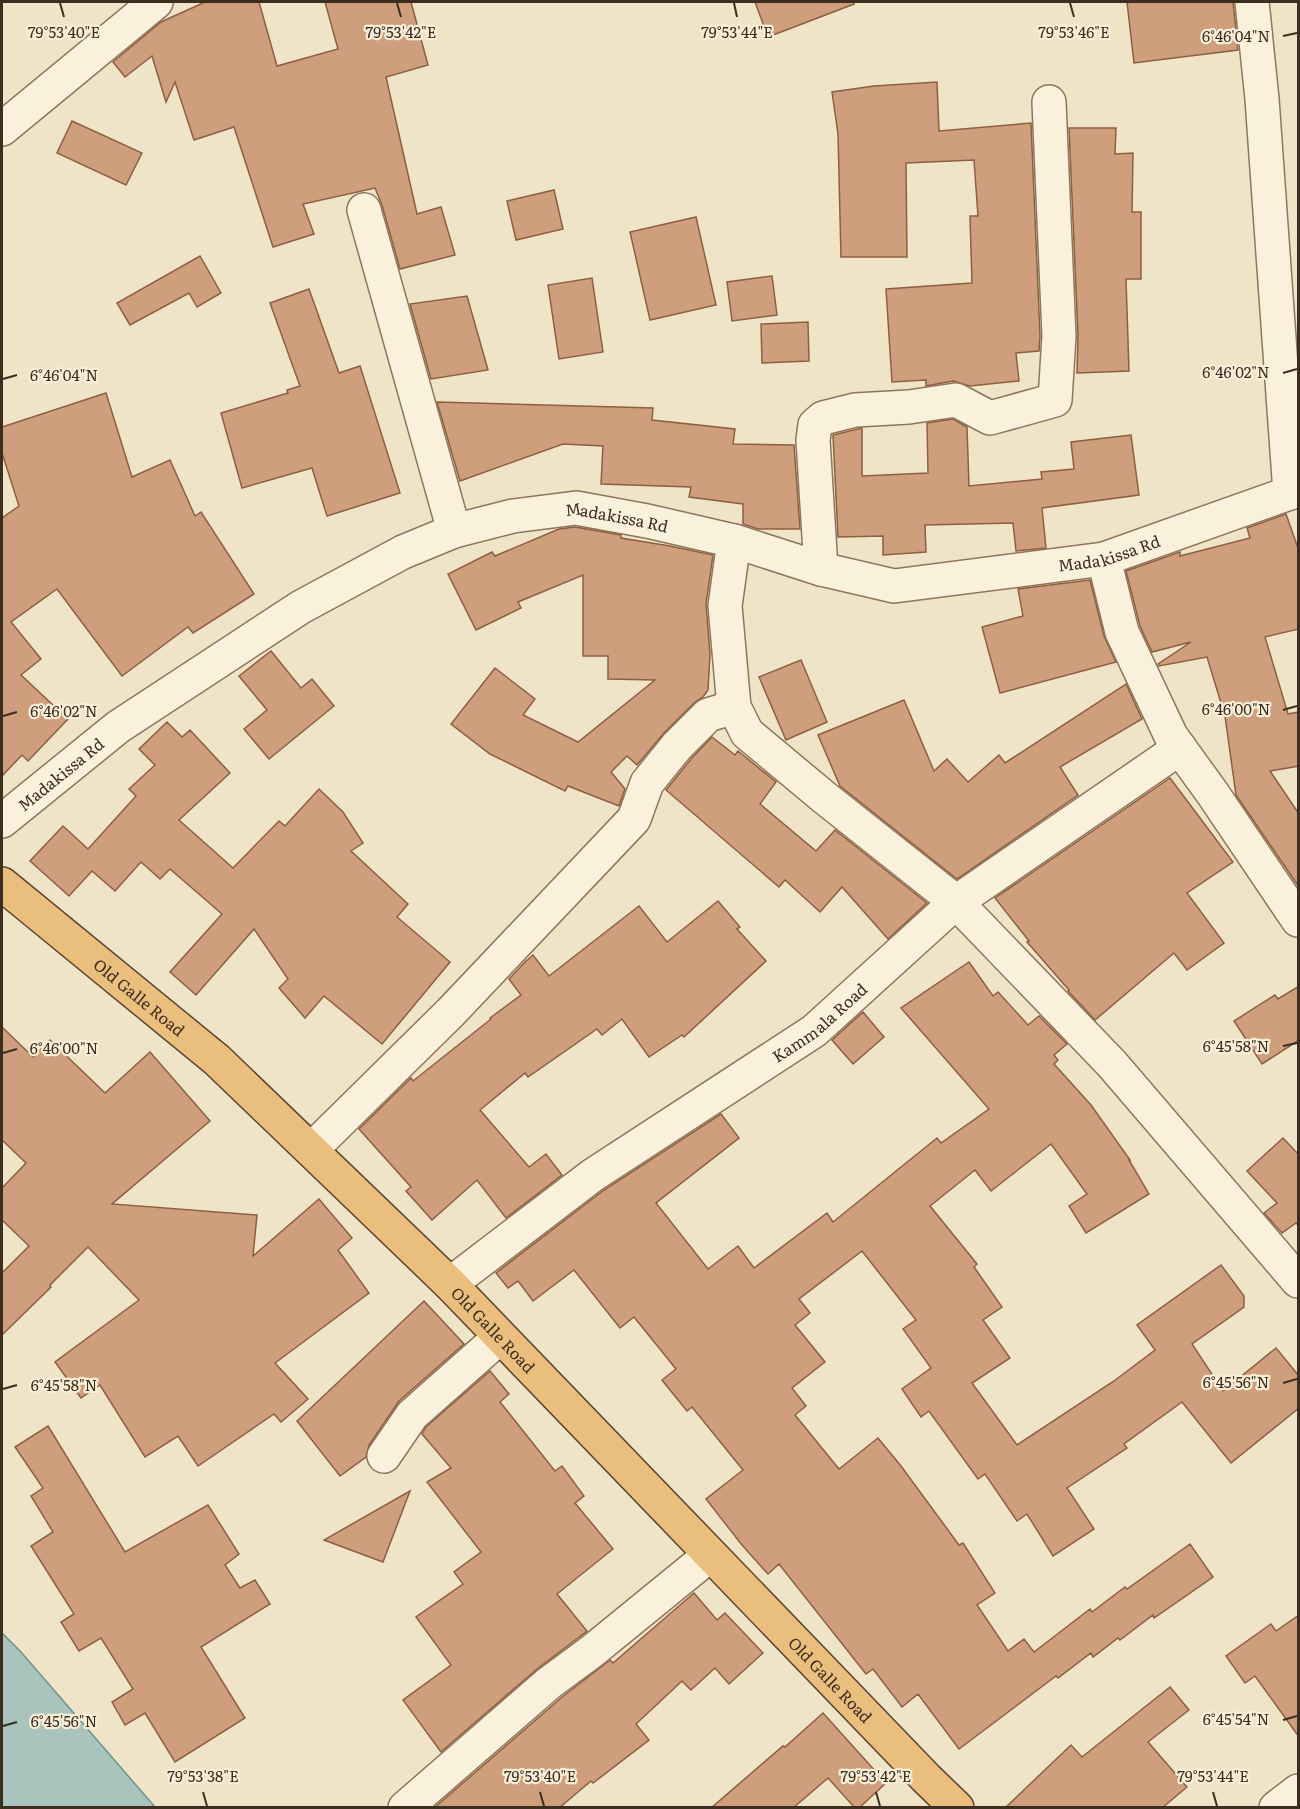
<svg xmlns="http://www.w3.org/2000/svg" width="1300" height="1809" font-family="Literata,serif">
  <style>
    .water { fill: #a9c4bc; stroke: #6f938a; stroke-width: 1.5 }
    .building { fill: #cf9f7d; stroke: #8d5f41; stroke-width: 1.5 }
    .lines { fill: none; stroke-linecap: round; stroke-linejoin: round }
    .minor-casing { stroke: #8d765c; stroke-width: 36 }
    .trunk-casing { stroke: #5b4430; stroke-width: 36 }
    .minor { stroke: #faf1dc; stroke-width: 33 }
    .trunk { stroke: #eabe7c; stroke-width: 33 }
    .ticks { fill: none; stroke: #3d2e20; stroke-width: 2 }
    .labels { text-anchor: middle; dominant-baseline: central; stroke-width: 4.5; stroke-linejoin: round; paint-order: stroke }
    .street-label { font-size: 16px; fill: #3d2e20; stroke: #f7eed8 }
    .ticks-label { font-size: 15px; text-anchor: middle; fill: #3d2e20; stroke: #f7eed8; stroke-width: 4.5; stroke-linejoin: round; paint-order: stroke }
  </style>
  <rect width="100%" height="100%" fill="#f0e4c8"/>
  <polygon class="water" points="2,1633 21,1652 155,1807 2,1807"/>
  <g class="building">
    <polygon points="205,2 259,2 277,66 338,49 325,2 411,2 428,65 386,77 417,214 441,207 455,255 400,269 382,205 375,188 303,204 314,234 273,247 234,127 194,140 175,82 166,102 152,56 125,77 113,62 161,22"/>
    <polygon points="755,2 853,2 854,4 768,37"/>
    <polygon points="1127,2 1233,2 1238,50 1134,63"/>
    <polygon points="937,82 939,131 1031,123 1040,336 1039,351 1016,353 1019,381 970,386 953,381 926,386 926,380 892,382 886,289 972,283 970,216 978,216 974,160 906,163 907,257 841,257 838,134 832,92 874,86"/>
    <polygon points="72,121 142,153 126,185 57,153"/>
    <polygon points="1069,128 1116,128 1115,154 1133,153 1132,212 1141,212 1141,279 1126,279 1129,371 1077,373 1078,335"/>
    <polygon points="554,190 563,229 516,240 507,201"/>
    <polygon points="696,217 716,305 650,320 630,232"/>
    <polygon points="200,256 221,293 197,307 189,293 130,325 117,303"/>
    <polygon points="772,276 777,315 732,321 727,282"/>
    <polygon points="592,278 603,352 559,359 548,285"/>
    <polygon points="309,289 339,373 360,366 400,493 327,516 312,468 242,488 221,413 288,393 287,390 300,386 270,303"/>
    <polygon points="467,296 488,370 431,379 410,304"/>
    <polygon points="808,322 809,361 762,363 761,324"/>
    <polygon points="106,393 132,477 170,460 195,516 201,512 254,594 193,633 188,627 122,676 57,589 11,622 41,659 21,675 68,719 28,761 22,755 2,776 2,518 19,506 2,453 2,427"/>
    <polygon points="437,402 653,408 652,420 735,429 733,444 794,445 800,529 758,529 743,524 743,504 689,497 691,487 601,484 603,446 563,444 460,481"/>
    <polygon points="953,419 967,427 969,486 1042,479 1041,472 1074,469 1071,442 1131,435 1139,495 1042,508 1046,548 1016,551 1013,523 925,525 926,552 883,555 883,536 838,537 833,435 862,428 862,476 928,473 927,423"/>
    <polygon points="1286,514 1299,551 1299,629 1265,637 1288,714 1299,712 1299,766 1270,771 1299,814 1299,887 1236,795 1225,716 1207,657 1159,666 1158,664 1191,642 1152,652 1140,626 1126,571 1180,552 1180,556 1250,538 1247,528"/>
    <polygon points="575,527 621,535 621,538 670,546 713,555 706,604 710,654 708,690 703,697 695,702 664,733 637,765 627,756 611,772 625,789 619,806 568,786 565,791 490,754 451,724 495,668 535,699 523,715 578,742 655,680 608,679 608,656 583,656 583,575 518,602 521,608 476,630 448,574 492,552 495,556 559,529"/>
    <polygon points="1090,580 1104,636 1116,662 1000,693 982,627 1023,616 1018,589"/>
    <polygon points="271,651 301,688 312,679 334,706 269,759 244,729 267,710 239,676"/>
    <polygon points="801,660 827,722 786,740 759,677"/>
    <polygon points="1126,684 1142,719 1060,767 1078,795 957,879 840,786 818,735 904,700 934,771 947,759 968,782 999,755 1005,763"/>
    <polygon points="167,722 182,737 190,730 230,773 179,820 233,868 279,821 285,826 319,789 343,812 363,843 351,851 408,904 397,917 450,962 382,1044 324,996 305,1018 279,988 288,979 254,929 196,995 170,972 222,914 170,869 160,879 141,862 115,891 92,871 69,896 30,861 63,826 88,849 136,796 129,789 155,765 139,749"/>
    <polygon points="712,737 735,755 738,751 776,782 760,804 816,851 835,830 927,903 888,939 842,887 820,912 785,880 779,887 666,790 691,759"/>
    <polygon points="1170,778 1233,862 1187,893 1224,943 1187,970 1174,953 1095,1020 1068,991 1069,990 1027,942 1029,941 995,898"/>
    <polygon points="718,901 740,927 737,929 766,961 684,1037 682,1035 649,1057 622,1019 602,1035 597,1029 528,1077 525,1073 480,1110 529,1167 546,1154 562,1175 506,1218 477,1180 432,1220 406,1191 411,1187 359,1129 411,1078 413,1081 491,1019 490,1018 521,995 509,979 525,962 533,955 549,976 639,906 667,942"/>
    <polygon points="969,962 993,996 998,992 1028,1025 1039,1016 1067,1044 1054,1055 1058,1060 1054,1064 1091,1105 1130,1160 1129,1160 1149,1194 1086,1233 1069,1206 1087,1194 1051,1144 991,1191 975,1170 930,1206 977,1264 974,1267 1002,1307 983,1320 1010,1358 972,1383 1017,1445 1114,1381 1155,1350 1137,1325 1221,1265 1244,1296 1244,1307 1192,1344 1223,1391 1276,1348 1299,1376 1299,1408 1231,1463 1182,1402 1124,1444 1127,1448 1067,1488 1094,1529 1053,1556 1027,1514 1017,1521 985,1474 978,1479 929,1411 921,1417 902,1389 931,1368 903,1329 916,1320 862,1251 799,1299 810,1313 795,1325 825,1362 792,1388 806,1406 795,1415 839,1469 878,1438 901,1466 959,1545 963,1543 995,1593 977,1605 1008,1651 1024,1639 1034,1652 1090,1609 1092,1612 1125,1587 1127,1589 1190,1544 1213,1577 1154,1618 1153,1615 1120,1640 1118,1638 1093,1657 1091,1653 1058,1678 1056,1676 959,1749 918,1694 902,1707 873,1669 866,1674 779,1564 768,1574 742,1545 706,1499 743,1470 692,1407 687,1411 662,1380 676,1369 634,1317 620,1328 574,1270 533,1301 518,1281 508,1288 496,1273 604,1190 721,1114 739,1138 656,1203 708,1269 738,1246 754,1268 827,1213 833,1222 937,1138 941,1143 989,1109 901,1008"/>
    <polygon points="1299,986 1299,1040 1262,1064 1234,1021 1275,995 1278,999"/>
    <polygon points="863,1012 884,1037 853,1064 832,1040"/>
    <polygon points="2,1027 33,1057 50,1040 105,1093 150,1052 210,1121 112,1204 257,1215 253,1256 319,1199 352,1238 338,1250 369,1293 275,1363 308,1399 281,1422 274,1414 198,1466 178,1436 145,1457 100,1385 81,1398 55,1362 139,1300 88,1247 50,1285 51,1287 2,1335 2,1273 29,1246 2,1220 2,1188 26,1163 2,1140"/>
    <polygon points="1283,1138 1299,1155 1299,1226 1296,1223 1282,1233 1264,1213 1277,1203 1247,1171"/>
    <polygon points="424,1301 464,1344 399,1401 369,1445 366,1457 340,1476 297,1421"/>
    <polygon points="490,1371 509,1394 500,1402 555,1471 562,1466 584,1496 575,1503 613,1549 557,1594 587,1631 537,1669 441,1752 403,1700 451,1665 416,1617 463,1584 454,1572 481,1552 427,1482 451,1468 422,1434 426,1427"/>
    <polygon points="48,1426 125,1552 208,1505 239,1554 225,1565 240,1588 255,1580 270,1604 201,1647 245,1718 175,1762 145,1713 125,1725 112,1702 133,1689 101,1638 79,1651 61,1622 74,1614 31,1546 53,1532 31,1496 43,1488 15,1447"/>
    <polygon points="410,1491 383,1562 324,1540"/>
    <polygon points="694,1593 717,1620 725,1613 763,1653 729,1684 715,1668 691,1690 682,1681 636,1724 649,1740 593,1783 591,1781 559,1808 434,1808 561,1698 610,1660 613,1663"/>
    <polygon points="1299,1615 1299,1737 1255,1676 1245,1683 1226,1656 1271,1624 1276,1631"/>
    <polygon points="1170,1687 1189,1710 1148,1742 1187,1787 1162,1808 1005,1808 1071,1745 1082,1757"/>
    <polygon points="823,1713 886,1783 859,1808 855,1808 828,1778 793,1808 711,1808 783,1746 785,1747"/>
  </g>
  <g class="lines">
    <g class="minor-casing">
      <g id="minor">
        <polyline points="1252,2 1262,99 1290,493"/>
        <polyline points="2,129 156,2"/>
        <polyline points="364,210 454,531"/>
        <polyline points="734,541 725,606 734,707 747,733 825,798 956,902 1112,1064 1298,1281"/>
        <polyline points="1104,559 1122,632 1171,736 1213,794 1298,920"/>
        <polyline points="821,569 813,440 815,425 823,418 855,410 909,407 956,400 990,418 1055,400 1059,336 1049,102"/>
        <path id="s1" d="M 2,821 L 118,727 L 301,607 L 403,552 L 454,531 L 513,516 L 576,508 L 647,521 L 734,541 L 821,569 L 894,586 L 1104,559 L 1298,490"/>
        <polyline points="311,1150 451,1012 634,819 647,783 677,746 708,715 734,707"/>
        <path id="s2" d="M 450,1284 L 593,1175 L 814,1031 L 956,902 L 1180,748"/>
        <polyline points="384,1456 412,1415 500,1337"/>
        <polyline points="405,1808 549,1683 591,1652 710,1555"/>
        <polyline points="1276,1808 1298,1791"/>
      </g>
    </g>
    <g class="trunk-casing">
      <g id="trunk">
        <path id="s3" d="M 2,884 L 217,1060 L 450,1284 L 926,1778 L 957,1808"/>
      </g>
    </g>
    <use href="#minor" class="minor"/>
    <use href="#trunk" class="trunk"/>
  </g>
  <path class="ticks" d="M 60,3 L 64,17M 397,3 L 401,17M 734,3 L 737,17M 1070,3 L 1074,17M 1283,36 L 1297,33M 1283,373 L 1297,369M 3,379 L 17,375M 1283,710 L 1297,706M 3,716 L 17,712M 1283,1046 L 1297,1043M 3,1053 L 17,1049M 1283,1383 L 1297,1379M 3,1389 L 17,1385M 1283,1720 L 1297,1716M 3,1726 L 17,1722M 203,1792 L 207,1806M 540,1792 L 544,1806M 876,1792 L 880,1806M 1213,1792 L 1217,1806"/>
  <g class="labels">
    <g class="street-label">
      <text stroke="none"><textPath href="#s1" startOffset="705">Madakissa Rd</textPath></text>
      <text stroke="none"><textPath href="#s1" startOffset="1209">Madakissa Rd</textPath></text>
      <text stroke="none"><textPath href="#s1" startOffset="75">Madakissa Rd</textPath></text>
      <text stroke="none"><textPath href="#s3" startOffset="178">Old Galle Road</textPath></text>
      <text stroke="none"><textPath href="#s2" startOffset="453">Kammala Road</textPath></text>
      <text stroke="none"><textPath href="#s3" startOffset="664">Old Galle Road</textPath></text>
      <text stroke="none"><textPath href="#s3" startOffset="1150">Old Galle Road</textPath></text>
    </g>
  </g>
  <g class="ticks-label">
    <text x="64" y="38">79°53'40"E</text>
    <text x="401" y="38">79°53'42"E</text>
    <text x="737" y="38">79°53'44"E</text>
    <text x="1074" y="38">79°53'46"E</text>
    <text x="1236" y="42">6°46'04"N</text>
    <text x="1236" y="378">6°46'02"N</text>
    <text x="64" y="381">6°46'04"N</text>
    <text x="1236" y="715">6°46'00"N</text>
    <text x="64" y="717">6°46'02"N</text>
    <text x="1236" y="1052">6°45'58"N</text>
    <text x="64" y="1054">6°46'00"N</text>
    <text x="1236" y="1388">6°45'56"N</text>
    <text x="64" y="1391">6°45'58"N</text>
    <text x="1236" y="1725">6°45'54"N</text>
    <text x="64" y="1727">6°45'56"N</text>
    <text x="203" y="1782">79°53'38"E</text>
    <text x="540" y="1782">79°53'40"E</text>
    <text x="876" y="1782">79°53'42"E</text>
    <text x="1213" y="1782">79°53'44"E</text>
  </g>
  <rect width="1300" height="1809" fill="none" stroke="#3d2e20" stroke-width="6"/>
</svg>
